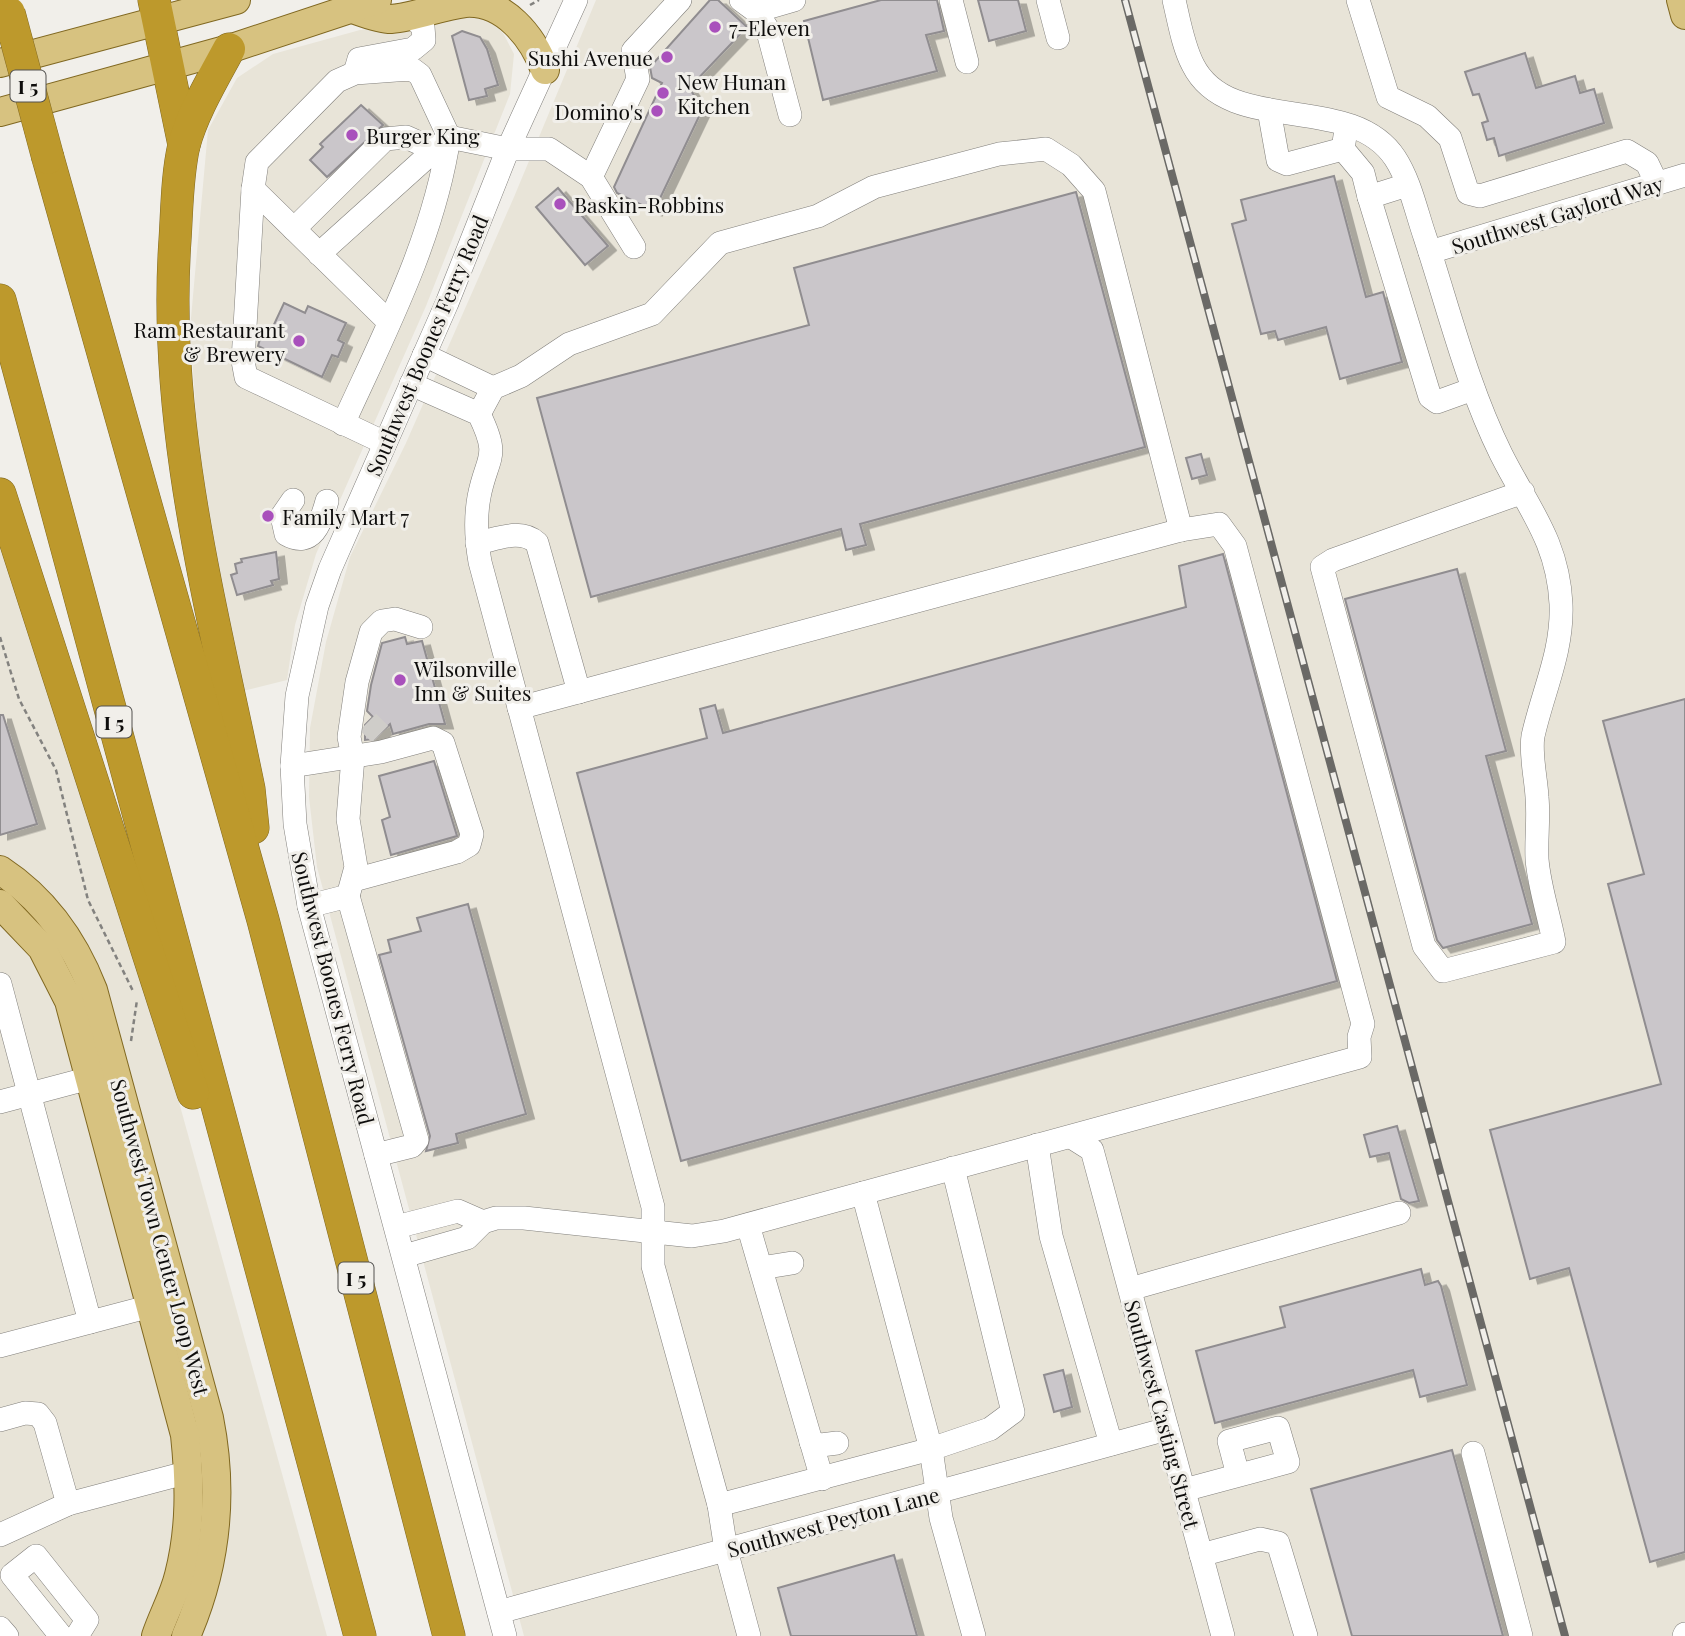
<svg xmlns="http://www.w3.org/2000/svg" width="1685" height="1636" font-family="'Playfair Display',serif">
  <style>
    .built { fill: #e8e4d8 }
    .building { fill: #cac6ca; stroke: #908d90; stroke-width: 2; filter: url(#shadow) }
    .lines { fill: none; stroke-linecap: round; stroke-linejoin: round }
    .minor-tunnel { stroke: #cfcdc9; stroke-width: 23; stroke-dasharray: 23 11; stroke-linecap: butt }
    .minor-casing { stroke: #817f7b; stroke-width: 24 }
    .major-casing { stroke: #806821; stroke-width: 30 }
    .highway-casing { stroke: #806821; stroke-width: 33 }
    .path { stroke: #83827f; stroke-width: 2.5; stroke-dasharray: 5 3.5; stroke-linecap: butt }
    .minor { stroke: #fff; stroke-width: 23 }
    .major { stroke: #d7c280; stroke-width: 28 }
    .highway { stroke: #bd992c; stroke-width: 32 }
    .rail-casing { stroke: #6a6966; stroke-width: 8 }
    .rail { stroke: #f1efea; stroke-width: 5; stroke-dasharray: 16; stroke-linecap: butt }
    .highway-bridge-casing { stroke: #806821; stroke-width: 33; stroke-linecap: butt }
    .highway-bridge { stroke: #bd992c; stroke-width: 32 }
    .poi-dot { fill: #a950bc; stroke: #f1efea; stroke-width: 2.5 }
    .labels { text-anchor: middle; dominant-baseline: central; stroke-width: 6; stroke-linejoin: round; paint-order: stroke }
    .shield { fill: #f1efea; stroke: #52514f; stroke-width: 2 }
    .shield-label { font-size: 19px; font-weight: bold; fill: #0e0d0c }
    .poi-label { font-size: 21px; fill: #0e0d0c; stroke: #f1efea; text-anchor: start }
    .street-label { font-size: 21px; fill: #0e0d0c; stroke: #f1efea }
  </style>
  <defs>
    <filter id="shadow"><feDropShadow dx="8" dy="4.5" stdDeviation="0" flood-color="#0004"/></filter>
  </defs>
  <rect width="100%" height="100%" fill="#f1efea"/>
  <g class="built">
    <polygon points="596,0 1685,0 1685,1636 524,1636 317,867 309,797 310,728 326,642 350,557 406,443 514,197"/>
    <polygon points="473,15 493,23 503,33 514,54 510,94 426,306 316,554 295,625 287,680 239,692 203,512 190,329 208,130 237,78 273,54 360,30"/>
    <polygon points="0,547 149,994 327,1636 0,1636"/>
  </g>
  <g class="building">
    <polygon points="710,0 718,0 747,27 689,88 703,108 654,211 617,193 614,187 662,83 652,78 650,67"/>
    <polygon points="881,0 937,0 944,31 926,35 937,71 823,100 804,21"/>
    <polygon points="978,0 1018,0 1026,31 989,41"/>
    <polygon points="462,31 480,37 487,49 498,85 485,89 487,96 469,100 452,36"/>
    <polygon points="1525,53 1536,88 1575,76 1580,93 1594,89 1604,123 1499,156 1494,138 1487,140 1482,123 1488,121 1479,94 1473,95 1465,72"/>
    <polygon points="361,105 383,125 327,177 310,160 323,147 320,144"/>
    <polygon points="1334,176 1366,297 1383,292 1402,362 1340,379 1326,327 1278,340 1275,331 1261,334 1232,224 1246,220 1241,200"/>
    <polygon points="558,188 608,246 585,265 536,207"/>
    <polygon points="1076,192 1145,447 860,524 866,545 846,550 841,529 591,597 537,398 809,325 794,268"/>
    <polygon points="284,303 305,313 308,306 346,323 338,340 344,343 338,357 332,355 322,377 258,346 263,328 271,331"/>
    <polygon points="1201,454 1207,475 1192,479 1186,458"/>
    <polygon points="276,552 279,579 271,581 273,585 237,595 231,575 237,573 235,564 242,562 241,559"/>
    <polygon points="1223,554 1337,981 681,1161 577,773 707,738 700,709 715,705 723,733 1186,607 1179,566"/>
    <polygon points="1457,569 1506,751 1486,756 1532,924 1443,948 1437,940 1345,599"/>
    <polygon points="405,637 407,644 422,641 445,724 429,724 393,734 390,724 374,739 365,740 365,725 373,717 367,711 371,685 382,643"/>
    <polygon points="1685,699 1685,1552 1650,1562 1569,1268 1530,1279 1490,1130 1661,1084 1608,884 1644,874 1603,721"/>
    <polygon points="0,715 3,715 37,824 0,835"/>
    <polygon points="434,761 457,836 391,855 382,820 390,817 379,776"/>
    <polygon points="468,904 526,1114 456,1134 458,1143 426,1151 430,1136 379,955 391,952 388,940 421,931 417,918"/>
    <polygon points="1397,1126 1419,1201 1409,1203 1401,1199 1389,1153 1370,1157 1364,1135"/>
    <polygon points="1421,1269 1425,1285 1438,1281 1441,1286 1467,1385 1420,1397 1413,1370 1215,1423 1196,1351 1285,1327 1280,1307"/>
    <polygon points="1063,1370 1072,1407 1054,1412 1044,1375"/>
    <polygon points="1452,1450 1503,1636 1352,1636 1311,1489"/>
    <polygon points="894,1555 917,1636 791,1636 778,1588"/>
  </g>
  <g class="lines">
    <polyline class="minor-tunnel" points="368,722 380,734"/>
    <g class="minor-casing">
      <g id="minor">
        <polyline points="741,0 756,11 794,0"/>
        <polyline points="951,0 967,62"/>
        <polyline points="1048,0 1058,38"/>
        <path d="M 1174,0 C 1179,21 1183,46 1193,65 C 1229,137 1351,91 1395,158 C 1410,181 1416,211 1425,237 C 1449,310 1467,385 1501,454 C 1528,508 1558,541 1561,604 C 1563,651 1543,691 1533,736 C 1530,754 1536,778 1537,797 C 1539,818 1536,838 1537,859 C 1539,886 1549,915 1554,942 L 1443,971 L 1424,946 L 1322,567 L 1333,560 L 1523,492"/>
        <polyline points="1358,0 1388,97 1427,116 1450,138 1468,193 1480,196 1627,151 1647,163 1657,184"/>
        <polyline points="756,11 767,28 790,115"/>
        <polyline points="355,73 359,59 413,49 424,40 423,27 411,15"/>
        <polyline points="1269,110 1278,160 1287,164 1343,149"/>
        <polyline points="1345,136 1343,149 1363,173 1369,197"/>
        <polyline points="591,177 638,79 633,51 680,0"/>
        <polyline points="1407,185 1369,197 1430,397 1437,402 1473,389"/>
        <polyline points="253,189 389,322"/>
        <polyline points="294,229 385,139 406,137 435,150"/>
        <polyline points="1430,252 1685,175"/>
        <path d="M 319,254 L 449,137 C 434,238 385,332 343,424"/>
        <polyline points="424,355 493,388"/>
        <path d="M 411,384 L 479,414 C 501,459 487,455 479,497 C 475,519 476,539 480,562 L 653,1207 L 653,1266 L 719,1505 L 726,1550 L 749,1636"/>
        <polyline points="479,414 493,388 521,376 569,344 652,314 720,243 818,216 874,187 999,154 1046,149 1071,165 1094,191 1181,530"/>
        <polyline points="385,443 246,377 243,361 253,189 257,162 337,81 355,73 396,70 412,69 420,75 449,137 508,149 549,149 591,177 634,247"/>
        <path d="M 293,500 L 282,516 L 286,534 C 312,549 321,523 327,501"/>
        <path d="M 477,543 C 497,539 521,528 537,543 L 579,692"/>
        <polyline points="292,766 381,752 433,738 443,743 472,834 469,845 457,852 354,880"/>
        <polyline points="348,896 417,1140 412,1146 376,1155"/>
        <polyline points="309,906 348,896 356,867 348,819 353,757 349,737 357,682 371,632 382,621 395,619 421,627"/>
        <polyline points="0,984 90,1322"/>
        <polyline points="0,1102 105,1074"/>
        <polyline points="1073,1138 1092,1150 1223,1636"/>
        <polyline points="1037,1145 1051,1236 1111,1444"/>
        <polyline points="863,1193 931,1449 941,1518 974,1636"/>
        <polyline points="748,1225 822,1479"/>
        <polyline points="396,1227 458,1211 483,1222"/>
        <polyline points="404,1256 467,1238 483,1222 496,1218 524,1218 692,1236 724,1231 1360,1057 1359,1037 1363,1024 1235,546 1219,524 1181,530 519,708"/>
        <polyline points="761,1268 792,1263"/>
        <polyline points="1130,1289 1399,1213"/>
        <polyline points="0,1346 151,1306"/>
        <polyline points="0,1420 25,1413 38,1414 45,1423 68,1504"/>
        <polyline points="811,1442 821,1445 837,1443"/>
        <polyline points="1473,1453 1521,1636"/>
        <polyline points="1184,1490 1288,1462 1278,1428 1229,1441 1238,1475"/>
        <polyline points="719,1505 931,1449 990,1429 1013,1412 953,1168"/>
        <polyline points="0,1535 68,1504 189,1472"/>
        <polyline points="1201,1555 1260,1539 1278,1543 1306,1636"/>
        <polyline points="499,1612 1167,1429"/>
        <polyline points="0,1628 7,1636"/>
        <polyline points="61,1636 12,1575 36,1556 87,1620 77,1636"/>
        <polyline points="505,1636 309,906 295,824 292,766 297,696 317,606 330,569 447,303 508,149 576,0"/>
        <polyline points="1684,1636 1685,1634"/>
      </g>
    </g>
    <g class="major-casing">
      <g id="major">
        <polyline points="1681,0 1685,15"/>
        <path d="M 350,8 C 362,12 378,19 391,19 C 416,17 440,6 465,3 C 504,0 533,37 545,70"/>
        <polyline points="0,63 236,0"/>
        <polyline points="0,112 229,49 377,0"/>
        <path d="M 0,870 C 44,899 74,941 93,990 L 209,1418 C 224,1494 217,1565 186,1636"/>
        <path d="M 0,904 L 42,948 L 69,1001 L 185,1435 C 190,1483 191,1528 179,1575 C 174,1596 163,1615 156,1636"/>
      </g>
    </g>
    <g class="highway-casing">
      <g id="highway">
        <polyline points="154,0 184,145"/>
        <path d="M 229,49 C 213,79 193,112 184,145 C 177,175 177,209 175,240 C 162,425 212,608 249,789 L 253,828"/>
        <polyline points="48,158 263,920 449,1636"/>
        <polyline points="0,300 360,1636"/>
        <polyline points="0,494 193,1093"/>
      </g>
    </g>
    <g class="path">
      <polyline points="530,5 539,0"/>
      <polyline points="0,637 19,699 56,770 88,900 134,993"/>
      <polyline points="131,1041 137,1000"/>
    </g>
    <use href="#minor" class="minor"/>
    <use href="#major" class="major"/>
    <use href="#highway" class="highway"/>
    <g class="rail-casing">
      <polyline id="rail" points="1125,0 1565,1636"/>
    </g>
    <use href="#rail" class="rail"/>
    <g class="highway-bridge-casing">
      <polyline id="highway-bridge" points="9,13 48,158"/>
    </g>
    <use href="#highway-bridge" class="highway-bridge"/>
  </g>
  <g class="poi-dot">
    <circle cx="715" cy="27" r="7"/>
    <circle cx="667" cy="57" r="7"/>
    <circle cx="663" cy="93" r="7"/>
    <circle cx="657" cy="111" r="7"/>
    <circle cx="352" cy="135" r="7"/>
    <circle cx="560" cy="204" r="7"/>
    <circle cx="299" cy="341" r="7"/>
    <circle cx="268" cy="516" r="7"/>
    <circle cx="400" cy="680" r="7"/>
  </g>
  <g class="labels">
    <g class="shield">
      <rect x="10.5" y="70.5" width="35" height="31" rx="5"/>
      <rect x="96.5" y="706.5" width="35" height="31" rx="5"/>
      <rect x="338.5" y="1262.5" width="35" height="31" rx="5"/>
    </g>
    <g class="shield-label">
      <text x="28" y="86">I 5</text>
      <text x="114" y="722">I 5</text>
      <text x="356" y="1278">I 5</text>
    </g>
    <g class="poi-label">
      <text x="729" y="27">7-Eleven</text>
      <text x="653" y="57" text-anchor="end">Sushi Avenue</text>
      <text x="677" y="81">New Hunan<tspan x="677" dy="24">Kitchen</tspan></text>
      <text x="643" y="111" text-anchor="end">Domino's</text>
      <text x="366" y="135">Burger King</text>
      <text x="574" y="204">Baskin-Robbins</text>
      <text x="285" y="329" text-anchor="end">Ram Restaurant<tspan x="285" dy="24">&amp; Brewery</tspan></text>
      <text x="282" y="516">Family Mart 7</text>
      <text x="414" y="668">Wilsonville<tspan x="414" dy="24">Inn &amp; Suites</tspan></text>
    </g>
    <g class="street-label">
      <text transform="translate(1557 214) rotate(-17)">Southwest Gaylord Way</text>
      <text transform="translate(426 345) rotate(-67)">Southwest Boones Ferry Road</text>
      <text transform="translate(334 988) rotate(76)">Southwest Boones Ferry Road</text>
      <text transform="translate(161 1237) rotate(75)">Southwest Town Center Loop West</text>
      <text transform="translate(1163 1414) rotate(75)">Southwest Casting Street</text>
      <text transform="translate(833 1521) rotate(-15)">Southwest Peyton Lane</text>
    </g>
  </g>
</svg>
